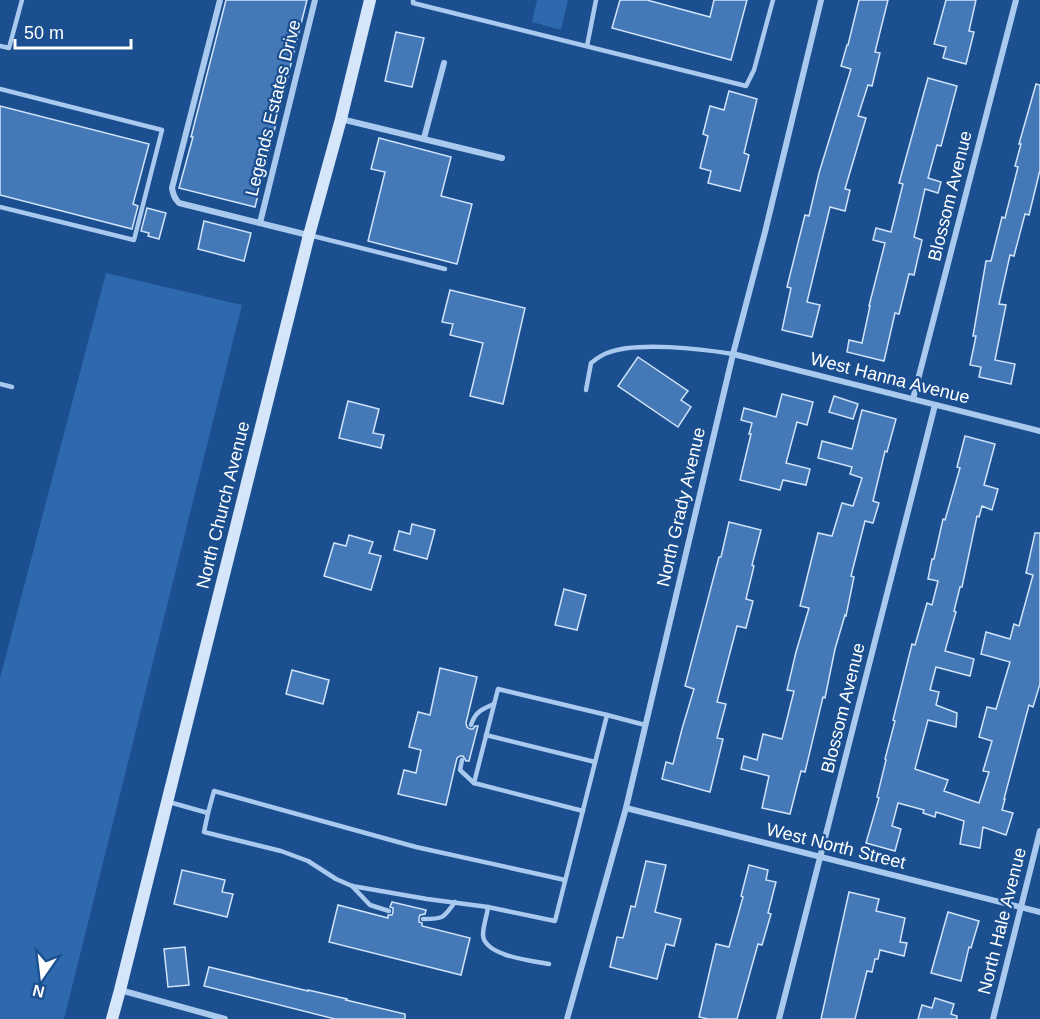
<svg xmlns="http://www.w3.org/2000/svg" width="1040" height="1019" font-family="Helvetica,sans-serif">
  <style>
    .green { fill: #2e69ad }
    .building { fill: #4478b7; stroke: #cfe3fa; stroke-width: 1.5 }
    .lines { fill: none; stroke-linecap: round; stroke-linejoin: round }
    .lane { stroke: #a9c9ee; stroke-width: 4.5 }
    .street { stroke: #a9c9ee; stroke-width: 6 }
    .secondary { stroke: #d6e6fa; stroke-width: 12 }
    .labels { text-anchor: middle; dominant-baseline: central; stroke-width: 4.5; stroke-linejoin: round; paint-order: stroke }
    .street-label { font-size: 18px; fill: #fff; stroke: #1b4f8f }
  </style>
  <rect width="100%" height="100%" fill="#1b4f8f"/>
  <g class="green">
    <polygon points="537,0 568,0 561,30 532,22"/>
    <polygon points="106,273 242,305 64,1019 0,1019 0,678"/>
  </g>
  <g class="building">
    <polygon points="226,0 307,0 255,207 179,188 193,137 191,137"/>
    <polygon points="620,0 647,0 710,17 714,0 747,0 731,60 612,28"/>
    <polygon points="859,0 888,0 875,52 880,53 872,86 868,85 858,116 866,118 845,189 850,190 845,211 830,207 807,302 820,305 812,337 782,330 791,288 787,287 805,215 809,216 819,173 851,69 841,66 847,45 848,45"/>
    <polygon points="946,0 976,0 969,31 974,32 966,64 943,58 946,47 934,44"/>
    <polygon points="396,32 424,38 412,87 385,81"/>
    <polygon points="928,78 957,86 941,146 937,145 928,178 941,182 938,193 925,189 914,237 922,240 914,275 909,274 899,314 895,313 884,361 847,352 849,340 862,343 870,306 869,306 885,243 873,240 876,228 891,232 903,184 899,183"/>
    <polygon points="1036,84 1040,85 1040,170 1029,215 1025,214 1014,256 1010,255 999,304 1006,305 995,360 1015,364 1011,384 979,377 981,367 970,365 976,336 973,336 986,261 991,261 1002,217 1005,218 1018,167 1015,166 1021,144 1019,144"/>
    <polygon points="729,91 757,99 744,153 749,155 740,191 708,183 711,171 700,168 708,136 703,134 710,106 724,110"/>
    <polygon points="0,106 149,144 133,204 138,206 132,229 0,195"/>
    <polygon points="379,138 451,157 441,196 472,204 457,264 368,241 385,172 371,169"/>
    <polygon points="147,208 166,213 159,239 148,236 149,233 141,231"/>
    <polygon points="204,221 251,233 244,261 198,249"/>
    <polygon points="450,290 525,308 503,404 470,396 483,343 450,335 453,324 442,322"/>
    <polygon points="638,357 688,391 681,400 691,407 678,427 618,386"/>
    <polygon points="782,394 813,402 807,425 797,422 786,463 810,469 806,485 783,480 780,490 740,480 751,434 749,434 752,423 741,420 744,408 776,417"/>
    <polygon points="834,396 858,404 853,419 829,412"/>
    <polygon points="348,401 379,409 373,433 384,435 381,448 339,438"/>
    <polygon points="862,410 896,419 887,452 885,451 873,501 879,503 873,523 865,521 851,576 854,577 846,616 845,615 835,649 825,698 823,697 805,772 801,771 790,814 762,808 769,776 741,769 744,756 757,760 763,734 782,739 794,691 787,690 796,652 809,608 800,606 818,533 832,536 842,503 853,506 862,478 850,474 852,467 818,458 822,441 852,449"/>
    <polygon points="965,436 995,444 984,485 998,489 992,510 982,506 979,517 977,516 962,587 960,587 954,611 956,612 945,651 974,659 970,676 936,667 930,690 939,692 936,705 957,713 956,727 928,720 915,769 948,780 944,791 979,803 989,772 983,771 992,741 979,737 987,707 996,709 1010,662 981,654 986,632 1010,639 1014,624 1019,626 1033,575 1026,573 1035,533 1040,533 1040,684 1033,707 1029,705 1004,799 1005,799 1002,810 1013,813 1006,835 983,827 980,848 960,844 964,821 936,812 935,817 923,813 924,810 898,803 892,826 901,829 895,851 866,843 879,798 877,797 886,760 885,759 895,721 893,720 912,644 915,645 927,603 932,605 938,581 928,579 932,559 934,559 943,519 945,520 960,468 957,467"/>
    <polygon points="729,522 761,530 752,565 754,566 746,599 753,601 746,628 737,626 717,702 726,704 717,738 723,739 710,792 662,779 666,762 673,764 682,729 694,689 685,686 719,557 721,557"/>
    <polygon points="412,524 435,530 427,559 394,550 399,531 410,534"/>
    <polygon points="349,535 373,542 369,553 381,556 371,590 324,576 334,543 346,546"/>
    <polygon points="564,589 586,595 577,630 555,625"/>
    <polygon points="440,668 477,677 466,723 467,727 470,729 473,729 475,726 478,726 469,761 466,761 463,756 460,756 457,758 446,805 398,794 404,770 416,773 421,750 409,747 418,712 430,715"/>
    <polygon points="292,670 329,680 323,704 286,694"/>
    <polygon points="646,861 666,865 655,912 681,919 674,946 666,944 657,979 610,967 617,937 623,938 631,906 635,907"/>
    <polygon points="749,865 768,870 766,880 776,882 768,913 771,914 762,945 758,944 737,1019 708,1019 699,1017 716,944 729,947 743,897 741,896"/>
    <polygon points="182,870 225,880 222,892 233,894 227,917 174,904"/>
    <polygon points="849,892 879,899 876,911 905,918 900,942 907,943 904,956 880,950 878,959 875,959 872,972 867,971 855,1019 821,1019"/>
    <polygon points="392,902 426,910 425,914 420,915 419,918 419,922 422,923 422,926 470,938 461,975 329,942 338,905 388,918 388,915 392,915 393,912 393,908 390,907"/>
    <polygon points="948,912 979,921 971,948 969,947 961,981 931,973"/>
    <polygon points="185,947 189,985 168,987 164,949"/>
    <polygon points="209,967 308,991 308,990 347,999 346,1000 405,1014 405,1019 335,1019 204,986"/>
    <polygon points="935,998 954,1004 951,1014 957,1016 957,1019 918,1019 922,1005 932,1008"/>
  </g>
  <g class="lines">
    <g class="lane">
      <polyline points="413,0 413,3 746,86 754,70 773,0"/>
      <polyline points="0,46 9,48 22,0"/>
      <polyline points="587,46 596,0"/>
      <polyline points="0,89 162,130 134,240 0,207"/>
      <polyline points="309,235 445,269"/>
      <polyline points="0,384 12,387"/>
      <path d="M 586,390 L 591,363 C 596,359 602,355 607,353 C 636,341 702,349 733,354"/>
      <path d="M 471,725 C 475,712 482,709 494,704"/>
      <polyline points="486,735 595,762"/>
      <polyline points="462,760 460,770 474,783"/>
      <polyline points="169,802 208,813 204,832 281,851 308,861 336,879 352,886 427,899 488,907 555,921 607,715 645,725"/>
      <polyline points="583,811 474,783 498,689 607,715"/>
      <polyline points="208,813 214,791 416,847 565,880"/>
      <polyline points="352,886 370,905 389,911"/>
      <path d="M 488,907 C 487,916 483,926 483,935 C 484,956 533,961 549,964"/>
      <path d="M 423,919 C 443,919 443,919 455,902"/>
    </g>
    <g class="street">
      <path d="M 220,0 L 172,188 C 173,194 174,198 179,203 L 308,235"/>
      <polyline points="341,119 502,158"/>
      <polyline points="424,138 444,63"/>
      <polyline points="260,223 315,0"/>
      <polyline points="733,354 1040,431"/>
      <polyline points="913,399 1016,0"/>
      <polyline points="626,808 1040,912"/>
      <polyline points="120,990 225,1019"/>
      <polyline points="567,1019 626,808 733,354 765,232 821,0"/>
      <polyline points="779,1019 935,405"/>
      <polyline points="993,1019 1040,831"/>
    </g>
    <polyline class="secondary" points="112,1019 120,990 309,235 341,119 370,0"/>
  </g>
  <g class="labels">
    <g class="street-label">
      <text transform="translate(273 108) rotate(-76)">Legends Estates Drive</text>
      <text transform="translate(950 196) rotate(-76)">Blossom Avenue</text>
      <text transform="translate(890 378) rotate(14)">West Hanna Avenue</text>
      <text transform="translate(223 505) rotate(-76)">North Church Avenue</text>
      <text transform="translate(681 507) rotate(-77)">North Grady Avenue</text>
      <text transform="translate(843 708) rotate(-76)">Blossom Avenue</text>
      <text transform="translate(836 846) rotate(14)">West North Street</text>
      <text transform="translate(1002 921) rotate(-76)">North Hale Avenue</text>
    </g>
  </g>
  <g transform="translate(42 977) rotate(194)" stroke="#1b4f8f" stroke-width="4.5" paint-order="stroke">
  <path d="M0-4.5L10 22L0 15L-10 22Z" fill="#ffffff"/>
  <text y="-9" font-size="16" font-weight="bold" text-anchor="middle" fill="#ffffff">N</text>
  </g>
  <path d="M15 39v9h116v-9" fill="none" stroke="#ffffff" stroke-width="3"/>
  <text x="24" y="39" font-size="18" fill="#ffffff" stroke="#1b4f8f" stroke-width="4.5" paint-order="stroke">50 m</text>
</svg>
